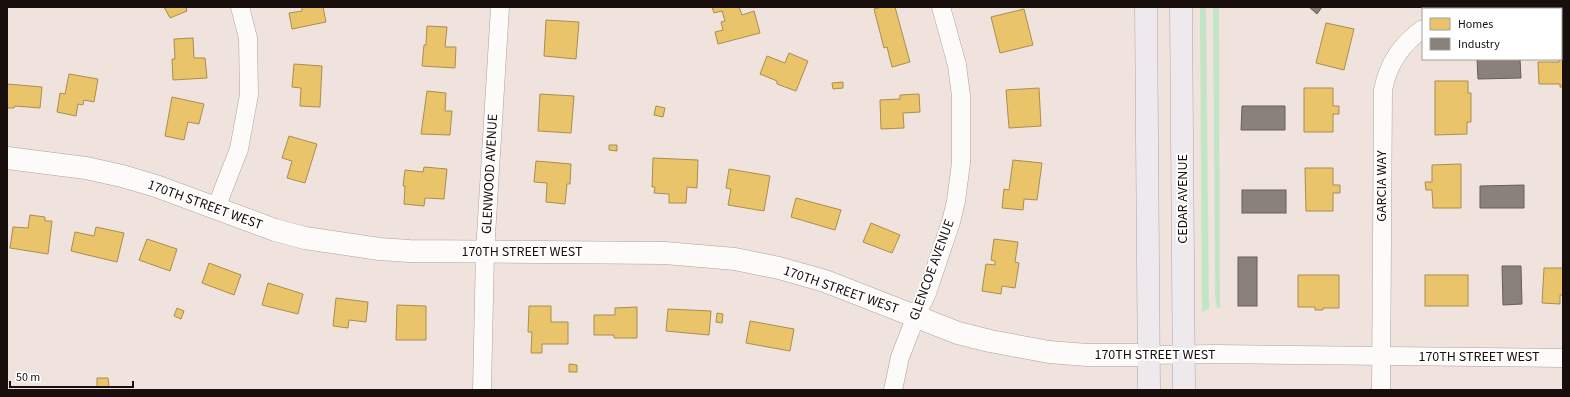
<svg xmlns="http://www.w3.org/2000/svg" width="1570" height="397" font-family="'Source Sans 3',sans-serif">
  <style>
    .green { fill: #c2e6c5 }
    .homes { fill: #e9c46a; stroke: #aa8e4e }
    .industry { fill: #8a817c; stroke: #685f5a }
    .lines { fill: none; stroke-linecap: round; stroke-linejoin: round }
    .minor-casing { stroke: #aca29e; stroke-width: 19 }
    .tertiary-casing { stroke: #aca29e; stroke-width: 23 }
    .primary-casing { stroke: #afa4a9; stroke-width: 23 }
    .minor { stroke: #fdfbfa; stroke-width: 18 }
    .tertiary { stroke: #fdfbfa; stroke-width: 22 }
    .primary { stroke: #ede9ec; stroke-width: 22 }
    .labels { text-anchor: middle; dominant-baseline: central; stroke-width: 4; stroke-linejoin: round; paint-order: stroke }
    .street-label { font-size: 14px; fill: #180f0c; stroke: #fff }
  </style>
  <rect width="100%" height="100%" fill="#f0e2dd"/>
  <g class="green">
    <polygon points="1200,7 1206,7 1209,309 1202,312"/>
    <polygon points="1213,7 1219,7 1220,308 1217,308 1215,295"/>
  </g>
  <g class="homes">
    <polygon points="164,7 186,7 187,11 170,18"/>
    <polygon points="302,7 323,7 326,22 292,29 289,13 302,11"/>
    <polygon points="712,7 739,7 742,15 754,11 760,33 718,44 715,32 723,30 721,22 725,21 722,11 714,13"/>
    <polygon points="882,7 895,7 910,62 892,67 887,47 884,48 874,9"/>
    <polygon points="1024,9 1033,45 1000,53 991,17"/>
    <polygon points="546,20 579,22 576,59 544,56"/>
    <polygon points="1326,23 1354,29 1344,70 1316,63"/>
    <polygon points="427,26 447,27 445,47 456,47 455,68 422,66 424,45 426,45"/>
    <polygon points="193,38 194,58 205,58 207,78 173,80 172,59 175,59 174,39"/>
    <polygon points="789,53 808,61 796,91 777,84 777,81 760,74 767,56 785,63"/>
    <polygon points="1561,56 1563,56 1563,87 1560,87 1560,84 1539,84 1538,62 1559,62"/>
    <polygon points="294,64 322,66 320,107 300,106 301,88 292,87"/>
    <polygon points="69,74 98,79 94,102 84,100 83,105 78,104 76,116 57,112 60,93 65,94"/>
    <polygon points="1435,81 1468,81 1468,93 1471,93 1471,122 1467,122 1467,134 1435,135"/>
    <polygon points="843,82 843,88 833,89 832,83"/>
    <polygon points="7,84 42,87 40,108 15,106 14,108 7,108"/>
    <polygon points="1039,88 1041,126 1009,128 1006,90"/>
    <polygon points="1304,88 1333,88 1333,106 1339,106 1339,114 1333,114 1333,132 1304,132"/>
    <polygon points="427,91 446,93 445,111 452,111 450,135 421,134"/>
    <polygon points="540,94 574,96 571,133 538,131"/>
    <polygon points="919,94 920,112 903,113 904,128 881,129 880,100 900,99 900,95"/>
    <polygon points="172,97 204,104 199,124 188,122 184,140 165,136"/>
    <polygon points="656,106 665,108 663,117 654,115"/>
    <polygon points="289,136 317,144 305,183 287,178 292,161 282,158"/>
    <polygon points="609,145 617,145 617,151 609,150"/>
    <polygon points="653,158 698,160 697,188 687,187 686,203 669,203 669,194 654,193 655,187 652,187"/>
    <polygon points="1013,160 1042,163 1037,200 1024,199 1023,210 1002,208 1004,189 1009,190"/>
    <polygon points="536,161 571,164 570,184 567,184 565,204 546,202 547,183 534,182"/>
    <polygon points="1461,164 1461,208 1433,208 1432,190 1426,190 1425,182 1432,182 1432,165"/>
    <polygon points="424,167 447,169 444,199 425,198 424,206 404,204 405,186 403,186 405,170 423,172"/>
    <polygon points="1305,168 1333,168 1333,185 1340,185 1340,193 1333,193 1333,211 1306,211"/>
    <polygon points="729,169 770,176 764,211 728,205 731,189 726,188"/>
    <polygon points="796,198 841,210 835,230 791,217"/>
    <polygon points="30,215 45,217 45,221 52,221 48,254 10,248 13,227 28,228"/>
    <polygon points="871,223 900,235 892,253 863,242"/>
    <polygon points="96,227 124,233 117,262 71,251 75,232 94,236"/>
    <polygon points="147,239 177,249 170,271 139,260"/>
    <polygon points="994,239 1018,242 1015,262 1019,263 1015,288 1002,286 1001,294 982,291 986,264 995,265 995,261 991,260"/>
    <polygon points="209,263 241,275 234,295 202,283"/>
    <polygon points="1544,268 1563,268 1563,295 1560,295 1560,304 1542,303"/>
    <polygon points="1298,275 1339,275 1339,308 1323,308 1323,310 1315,310 1315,307 1298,307"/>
    <rect x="1425" y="275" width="43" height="31"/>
    <polygon points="268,283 303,294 298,314 262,305"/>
    <polygon points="336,298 368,302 366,322 349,320 348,328 333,326"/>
    <polygon points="397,305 426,306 426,340 396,340"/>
    <polygon points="529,306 551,306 551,322 568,322 568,344 542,344 542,353 531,353 532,332 528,332"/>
    <polygon points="637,307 637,338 614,338 614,335 594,335 594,315 615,315 615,308"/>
    <polygon points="177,308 184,311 181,319 174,316"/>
    <polygon points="668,309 711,311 709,335 666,331"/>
    <polygon points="717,313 723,314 722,323 716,322"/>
    <polygon points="750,321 794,329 790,351 746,343"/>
    <polygon points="569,364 577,365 577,372 569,372"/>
    <polygon points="97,378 108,378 109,387 97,387"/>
  </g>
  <g class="industry">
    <polygon points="1309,7 1322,7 1317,14"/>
    <polygon points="1477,59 1520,59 1521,78 1478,79"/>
    <polygon points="1242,106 1285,106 1285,130 1241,130"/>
    <polygon points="1524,185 1524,208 1480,208 1480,186"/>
    <rect x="1242" y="190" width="44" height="23"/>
    <rect x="1238" y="257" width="19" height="49"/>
    <polygon points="1502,266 1521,266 1522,304 1503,305"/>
  </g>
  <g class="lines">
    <g class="minor-casing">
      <g id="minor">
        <polyline points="1516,9 1563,7"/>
        <polyline points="216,208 239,149 249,95 248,38 240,7"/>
        <polyline points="1148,355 1215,354 1563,358"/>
        <polyline points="482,390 485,252 500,7"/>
        <polyline points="893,390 900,357 916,316 927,293 951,222 956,201 961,163 961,96 957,65 941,7"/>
        <path d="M 1381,390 L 1383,90 C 1388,64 1401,44 1423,29"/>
      </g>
    </g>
    <g class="tertiary-casing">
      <polyline id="tertiary" points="7,158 86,168 122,176 156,186 275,230 305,238 379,249 409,251 665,253 735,259 779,268 825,281 958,333 990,341 1049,352 1087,355 1148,355"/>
    </g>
    <g class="primary-casing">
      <g id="primary">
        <polyline points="1146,7 1149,390"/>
        <polyline points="1181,7 1184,390"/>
      </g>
    </g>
    <use href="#minor" class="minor"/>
    <use href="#tertiary" class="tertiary"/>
    <use href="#primary" class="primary"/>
  </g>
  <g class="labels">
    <g class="street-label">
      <text transform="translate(490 174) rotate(-87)">GLENWOOD AVENUE</text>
      <text transform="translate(1382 186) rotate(-90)">GARCIA WAY</text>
      <text transform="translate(1183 199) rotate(-90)">CEDAR AVENUE</text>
      <text transform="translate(205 205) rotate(20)">170TH STREET WEST</text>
      <text x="522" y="252">170TH STREET WEST</text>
      <text transform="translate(932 270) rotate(-70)">GLENCOE AVENUE</text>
      <text transform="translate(841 290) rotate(19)">170TH STREET WEST</text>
      <text x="1155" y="355">170TH STREET WEST</text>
      <text x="1479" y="357">170TH STREET WEST</text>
    </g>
  </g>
  <rect width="1570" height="397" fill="none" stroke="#180f0c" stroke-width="16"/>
  <rect x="1422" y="8" width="140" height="52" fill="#ffffff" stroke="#a39f9e"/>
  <rect x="1430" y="18" width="20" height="12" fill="#e9c46a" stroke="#a39f9e"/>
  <text x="1458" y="28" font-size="12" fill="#180f0c">Homes</text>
  <rect x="1430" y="38" width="20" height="12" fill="#8a817c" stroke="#a39f9e"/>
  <text x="1458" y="48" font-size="12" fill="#180f0c">Industry</text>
  <path d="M10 381v6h123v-6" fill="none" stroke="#180f0c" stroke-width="2"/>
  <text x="16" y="381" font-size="12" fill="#180f0c" stroke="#ffffff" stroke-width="3" paint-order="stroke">50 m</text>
</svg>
